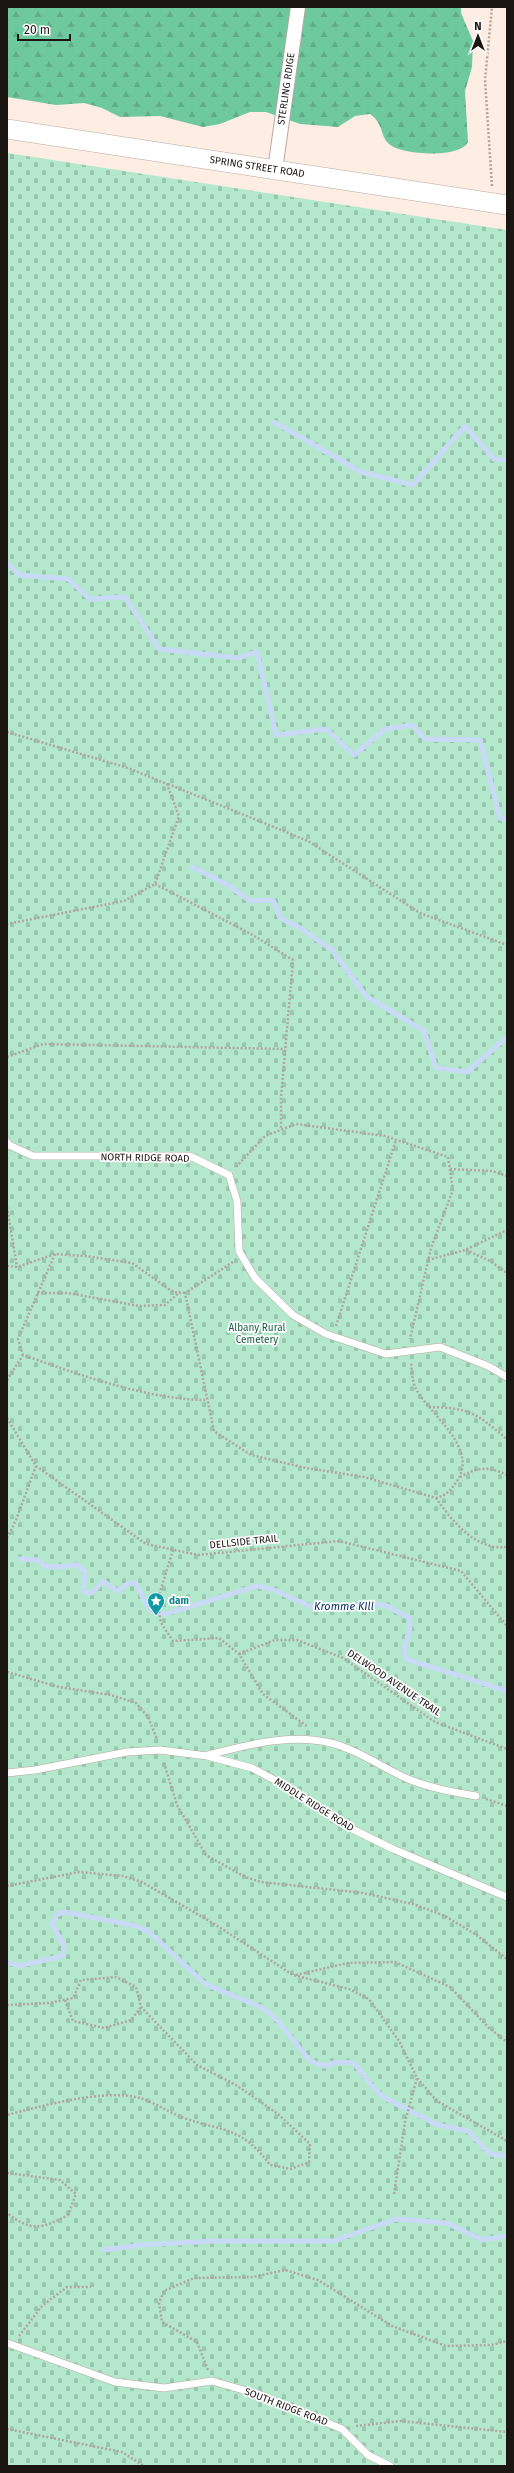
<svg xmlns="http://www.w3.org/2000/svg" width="514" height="2473" font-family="'Fira Sans',sans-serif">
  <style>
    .forest { fill: url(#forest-firs) }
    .cemetery { fill: url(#cemetery-stones) }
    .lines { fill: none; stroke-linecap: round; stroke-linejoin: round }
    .stream { stroke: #c9daf6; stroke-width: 5 }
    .lane-casing { stroke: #b7a99f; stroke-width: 8 }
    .street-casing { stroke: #b7a99f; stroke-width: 16 }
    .secondary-casing { stroke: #b7a99f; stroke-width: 20 }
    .path { stroke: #b1a59d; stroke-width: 2.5; stroke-dasharray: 2 2; stroke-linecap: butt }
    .lane { stroke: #fff; stroke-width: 7 }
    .street { stroke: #fff; stroke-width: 14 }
    .secondary { stroke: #fff; stroke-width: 19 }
    .labels { text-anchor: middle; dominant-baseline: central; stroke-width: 3.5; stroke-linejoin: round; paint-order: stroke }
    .street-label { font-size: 10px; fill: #1c1613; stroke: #fefefe }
    .park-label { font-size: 10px; fill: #165b3f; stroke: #fefefe }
    .culture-label { font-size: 10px; font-weight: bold; fill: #0d838f; stroke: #fefefe; text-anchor: start }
    .water-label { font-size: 11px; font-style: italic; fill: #0a2f68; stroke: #fefefe }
  </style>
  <defs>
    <pattern id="forest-firs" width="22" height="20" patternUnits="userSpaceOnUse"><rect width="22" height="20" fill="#6fc99e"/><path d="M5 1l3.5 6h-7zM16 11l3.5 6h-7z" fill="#60ac87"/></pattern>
    <pattern id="cemetery-stones" width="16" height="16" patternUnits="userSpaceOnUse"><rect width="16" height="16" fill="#b3e8cc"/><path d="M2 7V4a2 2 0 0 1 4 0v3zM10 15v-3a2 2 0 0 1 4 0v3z" fill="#99c6ae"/></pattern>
  </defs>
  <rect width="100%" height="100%" fill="#fdede3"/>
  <path class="forest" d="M 7,7 L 461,7 L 461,13 L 473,41 L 472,67 L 465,91 L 468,142 C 460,159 401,155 389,144 C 380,136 384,124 370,114 L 355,116 L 338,127 L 300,124 L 266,112 L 250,112 L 220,124 L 203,127 L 160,116 L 120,117 L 102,108 L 84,103 L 56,105 L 7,97 Z"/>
  <polygon class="cemetery" points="7,153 507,230 507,2466 7,2466"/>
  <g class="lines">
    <g class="stream">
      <polyline points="274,422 361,472 413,485 465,426 494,459 507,460"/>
      <polyline points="7,563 19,575 68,579 90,599 125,597 159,649 238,658 257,652 276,735 326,729 354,755 385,729 412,725 425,739 480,740 500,818 507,820"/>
      <polyline points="192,867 228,885 250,901 273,900 280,918 300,928 332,950 366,996 424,1031 436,1068 467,1072 507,1037"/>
      <path d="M 20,1559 L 38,1560 L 45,1566 L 52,1567 L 78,1565 L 85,1572 L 83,1591 L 87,1593 L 92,1593 L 103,1581 L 117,1591 L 129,1583 L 135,1583 C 146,1597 143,1615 165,1614 L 257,1586 L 272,1589 L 314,1608 L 374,1604 L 387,1606 L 409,1618 C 414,1632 400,1645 406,1659 L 507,1691"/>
      <polyline points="7,1962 18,1966 63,1956 64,1946 52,1924 57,1914 65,1912 136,1926 149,1932 205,1984 263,2008 276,2019 310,2061 324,2066 337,2062 354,2063 371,2085 383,2097 438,2125 468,2131 490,2154 507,2156"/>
      <polyline points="103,2250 140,2245 215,2241 333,2241 396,2219 447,2223 482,2240 507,2236"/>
    </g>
    <g class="lane-casing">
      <g id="lane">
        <polyline points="7,1142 9,1145 33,1156 190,1156 229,1175 237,1201 239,1251 255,1278 293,1315 326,1334 386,1354 440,1347 488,1366 507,1377"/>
        <path d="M 208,1755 C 247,1745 290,1733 331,1743 C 358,1750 383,1768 408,1779 C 430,1788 453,1792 476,1796"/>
        <polyline points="7,1773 35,1770 127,1752 160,1750 207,1756 252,1768 282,1784 344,1825 393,1849 507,1897"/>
        <polyline points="7,2343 115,2382 164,2388 212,2381 257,2394 342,2429 368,2455 390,2466"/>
      </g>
    </g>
    <g class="street-casing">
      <g id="street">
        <path id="s1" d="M 275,170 L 298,7"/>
      </g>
    </g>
    <g class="secondary-casing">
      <g id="secondary">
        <path id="s2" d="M 7,129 L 507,205"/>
      </g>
    </g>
    <g class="path">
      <polyline points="492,186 485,80 492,7"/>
      <polyline points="7,732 128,768 167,784 179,816 155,884 124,901 7,924"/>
      <polyline points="168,784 308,841 420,913 507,945"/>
      <polyline points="155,884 251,934 293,960 281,1098 281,1130"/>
      <polyline points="7,1057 43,1044 285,1049"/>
      <polyline points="236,1167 265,1136 296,1124 385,1136 448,1157 453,1190 431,1248 410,1339"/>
      <polyline points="450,1169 492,1171 507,1176"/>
      <polyline points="7,1207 17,1267"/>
      <polyline points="466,1250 490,1261 507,1273"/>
      <path d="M 55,1254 L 18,1339 L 23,1355 C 77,1374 149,1400 206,1400"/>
      <polyline points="428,1260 465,1250 507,1230"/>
      <path d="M 233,1262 L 185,1293 L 214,1431 L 251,1455 L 306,1468 L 364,1477 L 436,1498 C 447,1495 451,1490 457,1481 C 479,1448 431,1416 416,1389 C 412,1382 412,1370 411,1362"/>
      <polyline points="7,1266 17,1267 55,1254 85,1256 132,1263 173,1292 185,1293"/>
      <polyline points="37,1293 68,1293 139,1306 165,1305 180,1292"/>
      <polyline points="336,1326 396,1140"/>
      <polyline points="7,1380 23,1355"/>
      <path d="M 429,1407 C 472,1408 475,1413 507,1439"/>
      <polyline points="7,1418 36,1466 146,1544 198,1555 339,1541 461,1571 507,1626"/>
      <path d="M 460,1477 C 478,1467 488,1466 507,1475"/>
      <path d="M 436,1498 C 452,1521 476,1551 507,1547"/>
      <polyline points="7,1538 16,1520 36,1466"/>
      <polyline points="173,1550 157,1602 161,1623 173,1641 219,1638 239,1654 263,1694 308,1727"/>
      <polyline points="239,1654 275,1640 297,1640 343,1658 435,1722 507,1749"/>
      <polyline points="7,1672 59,1687 111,1695 136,1703 148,1717 157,1739"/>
      <polyline points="164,1763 177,1805 206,1855 245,1877 261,1882 363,1893 413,1904 445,1916 475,1934 507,1959"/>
      <polyline points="486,1799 507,1806"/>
      <polyline points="7,1886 79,1872 123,1876 142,1882 216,1925 293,1975 349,1989 369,1999 399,2041 417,2078 437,2101 507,2141"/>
      <polyline points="296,1975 348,1963 395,1962 450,1987 489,2028 507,2042"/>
      <polyline points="65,2000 73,2021 104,2028 131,2020 141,2007"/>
      <path d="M 7,2005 L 48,2003 L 73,1998 L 81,1980 L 116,1977 L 136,1987 L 141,2007 L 197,2065 L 236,2085 L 278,2114 L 310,2144 L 309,2162 L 291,2169 L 270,2165 C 242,2127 225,2132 184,2118 C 170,2113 157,2104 143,2099 C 108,2087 42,2106 7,2115"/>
      <path d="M 7,2173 L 60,2180 L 76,2194 L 68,2215 C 41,2229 32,2232 7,2213"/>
      <polyline points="394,2194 405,2122 417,2078"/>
      <polyline points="19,2336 42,2306 67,2287 91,2287"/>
      <polyline points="208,2370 197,2342 162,2322 159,2303 164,2291 194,2278 253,2277 285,2270 318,2280 392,2326 446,2346 491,2345 507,2341"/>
      <polyline points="356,2426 401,2421 507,2432"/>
      <polyline points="7,2429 122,2452 144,2466"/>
    </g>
    <use href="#lane" class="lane"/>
    <use href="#street" class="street"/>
    <use href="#secondary" class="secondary"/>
  </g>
  <defs>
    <g id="sight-pin" transform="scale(0.9)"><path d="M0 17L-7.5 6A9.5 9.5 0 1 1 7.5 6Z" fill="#0f9aa8" stroke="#fefefe"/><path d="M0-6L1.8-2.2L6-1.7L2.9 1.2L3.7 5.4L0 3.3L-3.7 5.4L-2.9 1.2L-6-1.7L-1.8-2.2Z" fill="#fff"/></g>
  </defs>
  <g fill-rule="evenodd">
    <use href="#sight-pin" x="156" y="1601"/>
  </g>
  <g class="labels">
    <g class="street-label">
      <text stroke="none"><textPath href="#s1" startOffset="82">STERLING RDIGE</textPath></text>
      <text stroke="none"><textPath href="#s2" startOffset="253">SPRING STREET ROAD</textPath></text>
      <text transform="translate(145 1158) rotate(1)">NORTH RIDGE ROAD</text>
      <text transform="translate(244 1542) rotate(-6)">DELLSIDE TRAIL</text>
      <text transform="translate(394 1683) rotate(34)">DELWOOD AVENUE TRAIL</text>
      <text transform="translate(314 1805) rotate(32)">MIDDLE RIDGE ROAD</text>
      <text transform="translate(286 2407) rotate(21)">SOUTH RIDGE ROAD</text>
    </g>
    <g class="park-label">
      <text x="257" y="1328">Albany Rural<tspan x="257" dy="12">Cemetery</tspan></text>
    </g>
    <g class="culture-label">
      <text x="169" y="1601">dam</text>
    </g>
    <g class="water-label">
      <text x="344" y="1606">Kromme KIll</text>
    </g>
  </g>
  <rect width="514" height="2473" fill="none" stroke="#1c1613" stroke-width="16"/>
  <g transform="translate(478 36)" stroke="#fefefe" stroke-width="3" paint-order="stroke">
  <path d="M0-3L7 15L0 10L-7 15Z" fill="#1c1613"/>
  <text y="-6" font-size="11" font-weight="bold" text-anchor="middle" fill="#1c1613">N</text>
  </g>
  <path d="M18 34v6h52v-6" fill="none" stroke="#1c1613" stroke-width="2"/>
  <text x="24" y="34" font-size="12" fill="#1c1613" stroke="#fefefe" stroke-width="3" paint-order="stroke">20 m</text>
</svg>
